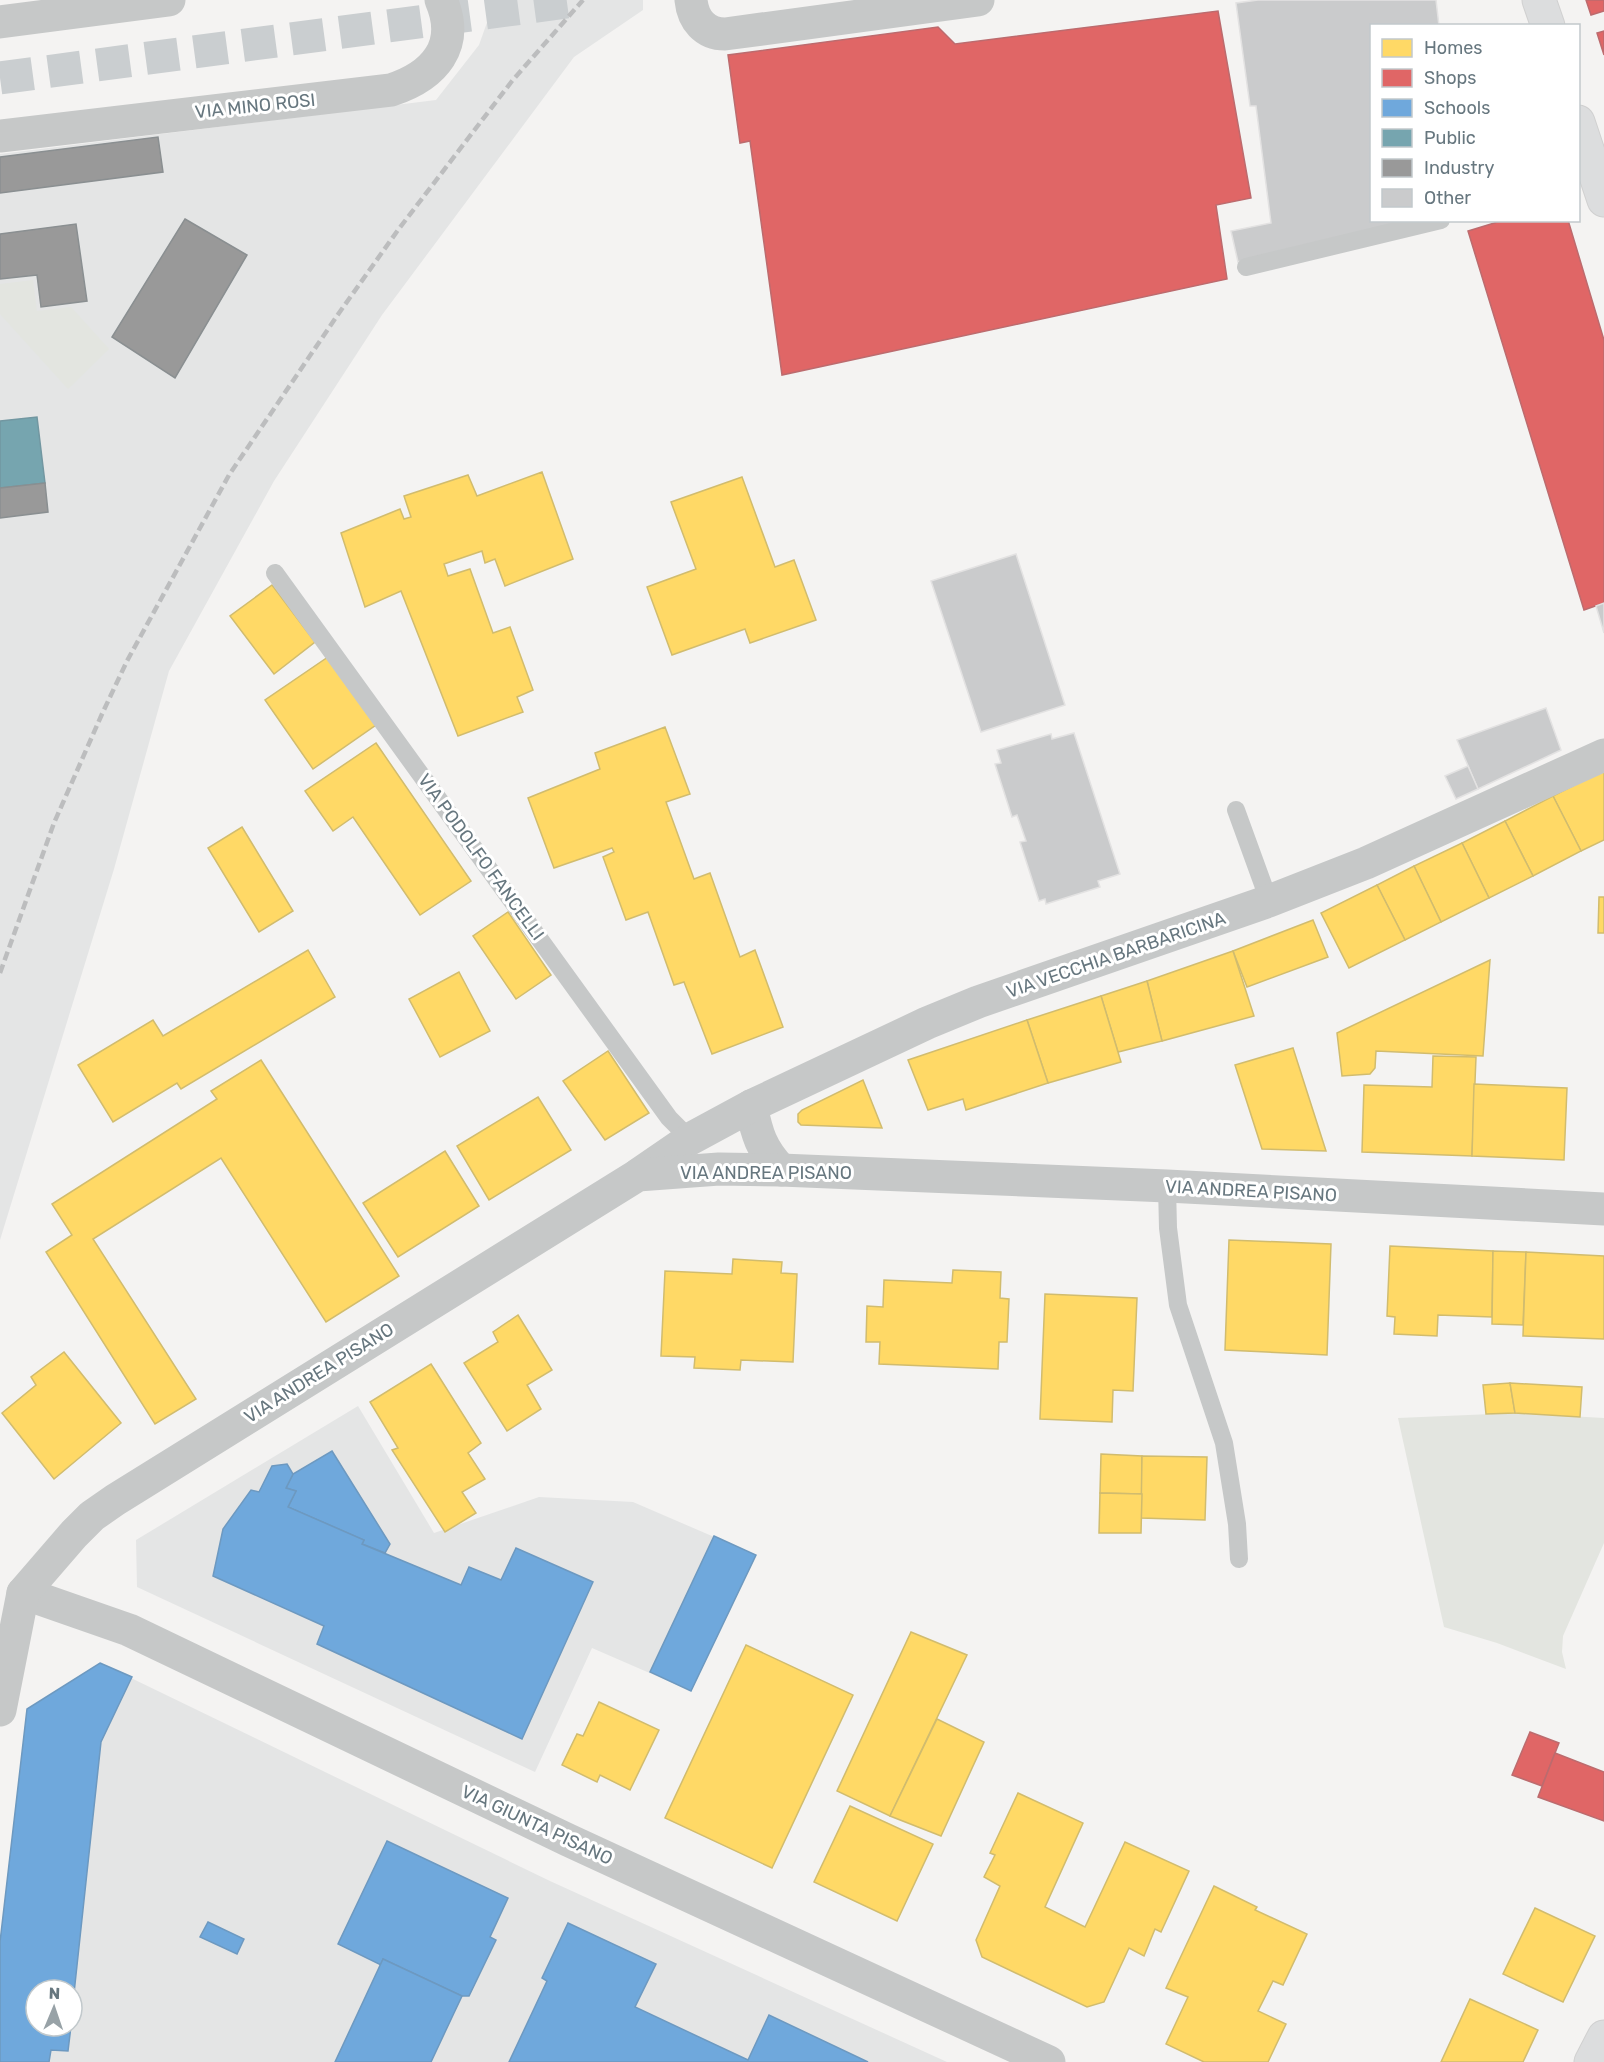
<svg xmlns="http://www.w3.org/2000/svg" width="1604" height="2062" font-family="Rubik,sans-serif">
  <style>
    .built { fill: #e4e5e5; fill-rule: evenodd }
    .green { fill: #e3e5e0 }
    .homes { fill: #ffd966; stroke: #d1bc6e; stroke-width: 1.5 }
    .shops { fill: #e06666; stroke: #bc6b6e; stroke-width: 1.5 }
    .schools { fill: #6fa8dc; stroke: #6d99c0; stroke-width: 1.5 }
    .public { fill: #76a5af; stroke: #7297a1; stroke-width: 1.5 }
    .industry { fill: #999; stroke: #8a8f91; stroke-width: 1.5 }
    .building { fill: #cacbcc; stroke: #e3e2e2; stroke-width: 1.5 }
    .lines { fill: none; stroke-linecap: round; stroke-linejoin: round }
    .primary-tunnel { stroke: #caced0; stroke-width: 33; stroke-dasharray: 33 16; stroke-linecap: butt }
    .secondary-casing { stroke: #d0d0d0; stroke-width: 35 }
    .service { stroke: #c6c8c8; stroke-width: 18 }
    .minor { stroke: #c6c8c8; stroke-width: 33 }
    .secondary { stroke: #dcddde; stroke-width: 33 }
    .rail { stroke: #bcbdbe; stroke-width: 4.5; stroke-dasharray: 9 4.5; stroke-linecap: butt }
    .labels { text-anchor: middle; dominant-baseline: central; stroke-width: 6; stroke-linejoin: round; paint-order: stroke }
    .street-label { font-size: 18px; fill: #67777f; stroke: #fff }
  </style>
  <rect width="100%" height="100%" fill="#f4f3f2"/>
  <g class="built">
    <polygon points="495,0 643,0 643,10 574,57 382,315 274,481 169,671 114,869 0,1240 0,154 436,100 479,45"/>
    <polygon points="358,1406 434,1533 539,1497 633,1502 756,1555 691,1691 592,1648 535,1772 137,1587 136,1540"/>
    <path d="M 100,1663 L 550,1881 L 947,2062 L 0,2062 L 0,1942 L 27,1709 ZM 36,1990 L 72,1990 L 72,2026 L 36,2026 Z"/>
  </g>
  <g class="green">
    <polygon points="33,280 37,311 71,307 109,349 68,389 0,314 0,284"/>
    <polygon points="1515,1413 1604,1418 1604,1543 1563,1636 1562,1652 1566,1669 1497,1643 1444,1627 1398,1418"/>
  </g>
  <g class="homes">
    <polygon points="542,472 573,559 505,586 495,559 485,563 482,551 444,564 448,576 470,569 493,633 510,627 533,690 517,697 523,712 458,736 401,591 365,607 341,533 400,509 404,519 411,517 404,496 468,475 477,496"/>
    <polygon points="742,477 775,567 794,560 816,620 750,643 745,629 672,655 647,587 696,569 671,502"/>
    <polygon points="272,585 315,642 274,674 230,616"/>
    <polygon points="328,657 376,725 313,769 265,700"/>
    <polygon points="665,727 690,794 666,802 694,879 710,873 740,957 755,950 783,1027 712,1054 684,982 674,985 648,912 626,920 603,857 614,852 612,848 554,868 528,798 600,769 595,753"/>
    <polygon points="376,743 471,881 420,915 353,817 333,831 305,791"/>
    <polygon points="1604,770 1604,840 1581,851 1553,796"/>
    <polygon points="1553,796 1581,851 1533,876 1505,821"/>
    <polygon points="1505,821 1533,876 1489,898 1462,843"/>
    <polygon points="242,827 293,911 259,932 208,848"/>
    <polygon points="1462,843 1489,898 1441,922 1414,866"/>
    <polygon points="1414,866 1441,922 1405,940 1377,885"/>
    <polygon points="1377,885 1405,940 1349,968 1321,913"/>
    <polygon points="1599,897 1604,897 1604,933 1598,933"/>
    <polygon points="508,912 551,975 516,999 473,936"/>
    <polygon points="1313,920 1328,957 1247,987 1233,951"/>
    <polygon points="308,950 335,997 181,1089 177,1083 113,1122 78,1065 153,1020 163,1036"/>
    <polygon points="1233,951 1254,1016 1162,1041 1147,981"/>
    <polygon points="1490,960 1483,1056 1376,1051 1375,1068 1370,1074 1342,1076 1337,1033"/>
    <polygon points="459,972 490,1031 440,1057 409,999"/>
    <polygon points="1147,981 1162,1041 1118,1052 1101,996"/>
    <polygon points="1101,996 1121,1062 1048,1083 1027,1020"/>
    <polygon points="1027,1020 1048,1083 966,1110 963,1099 928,1110 908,1060"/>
    <polygon points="1293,1048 1326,1151 1262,1149 1235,1065"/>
    <polygon points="608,1051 649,1113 605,1140 563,1081"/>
    <polygon points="1433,1056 1476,1057 1472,1156 1362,1152 1364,1085 1432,1087"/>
    <polygon points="261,1060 399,1276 326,1322 221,1158 93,1239 196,1399 155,1424 46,1252 72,1235 52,1204 217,1099 211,1091"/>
    <polygon points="863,1080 882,1128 801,1125 798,1122 798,1114 802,1110"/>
    <polygon points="1474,1084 1567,1088 1564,1160 1472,1156"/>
    <polygon points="538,1097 571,1150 489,1200 457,1146"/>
    <polygon points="445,1151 479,1206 398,1257 363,1203"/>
    <polygon points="1229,1240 1331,1244 1327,1355 1225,1350"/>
    <polygon points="1390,1246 1493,1251 1492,1317 1438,1315 1437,1336 1394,1334 1395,1317 1387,1316"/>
    <polygon points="1493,1251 1526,1252 1523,1325 1492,1324"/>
    <polygon points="1526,1252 1604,1256 1604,1339 1523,1336"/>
    <polygon points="733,1259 782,1262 781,1273 797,1274 793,1362 741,1360 740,1370 694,1368 695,1357 661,1356 665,1271 732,1274"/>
    <polygon points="953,1270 1001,1272 1000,1298 1009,1299 1007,1342 999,1342 998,1369 879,1364 880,1342 866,1342 867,1306 883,1307 884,1280 952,1283"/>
    <polygon points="1045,1294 1137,1298 1133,1391 1113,1390 1112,1422 1040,1419"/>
    <polygon points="518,1315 552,1370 527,1385 541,1409 507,1431 464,1363 498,1342 493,1332"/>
    <polygon points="64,1352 121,1423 54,1479 2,1413 36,1385 31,1377"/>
    <polygon points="431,1364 481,1443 468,1453 485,1479 462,1492 476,1513 445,1532 392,1450 398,1448 370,1402"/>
    <polygon points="1510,1383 1515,1413 1486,1414 1483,1385"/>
    <polygon points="1510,1383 1582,1387 1580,1417 1515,1413"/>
    <polygon points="1101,1454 1142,1456 1142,1494 1100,1493"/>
    <polygon points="1142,1456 1207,1457 1205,1520 1141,1518"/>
    <polygon points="1100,1493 1142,1494 1141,1533 1099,1533"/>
    <polygon points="911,1632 967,1655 890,1816 837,1791"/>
    <polygon points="746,1645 853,1695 772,1868 665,1818"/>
    <polygon points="599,1702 659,1730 630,1790 600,1775 597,1782 562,1765 577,1734 583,1736"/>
    <polygon points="937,1719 984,1742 941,1836 890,1816"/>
    <polygon points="1018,1793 1083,1823 1045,1907 1085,1927 1125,1842 1189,1871 1161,1932 1155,1929 1144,1956 1129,1948 1104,2002 1087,2007 982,1957 976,1940 1000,1886 984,1877 995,1855 990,1853"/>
    <polygon points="850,1806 933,1844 897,1921 814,1882"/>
    <polygon points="1214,1886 1257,1907 1255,1910 1307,1934 1283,1985 1273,1981 1258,2011 1286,2024 1268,2062 1204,2062 1166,2044 1188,1997 1166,1988"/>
    <polygon points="1535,1908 1595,1936 1563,2002 1503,1974"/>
    <polygon points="1470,1999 1538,2030 1523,2062 1441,2062"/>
  </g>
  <g class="shops">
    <polygon points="1586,0 1604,0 1604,11 1591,15"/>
    <polygon points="1218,11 1251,198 1216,205 1227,279 782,375 750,141 740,143 728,55 938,27 955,44"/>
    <polygon points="1604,31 1604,55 1597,33"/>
    <polygon points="1504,220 1568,220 1604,340 1604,603 1584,610 1468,231"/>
    <polygon points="1530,1732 1559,1743 1542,1786 1512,1775"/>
    <polygon points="1555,1753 1604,1772 1604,1821 1538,1797"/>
  </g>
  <g class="schools">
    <polygon points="332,1451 390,1544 385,1553 362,1544 364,1540 288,1507 296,1491 286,1488 293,1474"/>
    <polygon points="287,1464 293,1474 286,1488 296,1491 288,1507 364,1540 362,1544 461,1585 469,1567 501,1580 516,1548 593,1582 522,1739 317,1644 324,1626 213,1576 223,1529 251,1490 259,1492 272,1466"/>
    <polygon points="714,1536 756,1555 691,1691 650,1672"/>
    <polygon points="100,1663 132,1677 101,1742 72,2012 72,1990 36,1990 36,2026 71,2026 68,2051 51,2050 49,2062 0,2062 0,1942 27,1709"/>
    <polygon points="387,1841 508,1898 490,1937 496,1940 469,1996 462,1996 383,1959 381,1965 338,1944"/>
    <polygon points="208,1922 244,1939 237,1954 200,1937"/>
    <polygon points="568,1923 656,1964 635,2007 748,2060 769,2015 868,2062 509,2062 547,1981 542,1978"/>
    <polygon points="383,1959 462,1996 454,2013 431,2062 335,2062"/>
  </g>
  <polygon class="public" points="37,417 45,483 0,488 0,421"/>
  <g class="industry">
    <polygon points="158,137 163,172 0,193 0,157"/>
    <polygon points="185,219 247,255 175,378 112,337"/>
    <polygon points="76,224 87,301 41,307 37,275 0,279 0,234"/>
    <polygon points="45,483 48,512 0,518 0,488"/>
  </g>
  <g class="building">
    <polygon points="1258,0 1436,0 1439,26 1372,26 1372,220 1412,220 1238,262 1231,231 1271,223 1256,106 1250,106 1236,3"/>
    <polygon points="1016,554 1065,705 981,732 931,581"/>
    <polygon points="1604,603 1604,633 1596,606"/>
    <polygon points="1546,708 1561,750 1478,789 1457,740"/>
    <polygon points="1074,733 1120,874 1098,881 1100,887 1046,904 1045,899 1039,901 1020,842 1026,841 1017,815 1012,817 995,764 1001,763 997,750 1051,734 1052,739"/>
    <polygon points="1468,766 1478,789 1456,799 1445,776"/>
  </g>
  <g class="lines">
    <polyline class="primary-tunnel" points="0,78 582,0"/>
    <g class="secondary-casing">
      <g id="secondary">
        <polyline points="1539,0 1548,26"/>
        <polyline points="1578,122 1604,200"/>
        <polyline points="1591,2062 1604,2037"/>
      </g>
    </g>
    <g class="service">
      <polyline points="1246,267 1441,220"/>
      <polyline points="275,573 669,1118 690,1139"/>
      <polyline points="1236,810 1269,901"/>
      <polyline points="1167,1186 1168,1228 1178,1305 1224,1443 1237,1524 1239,1559"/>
    </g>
    <g class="minor">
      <path d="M 691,0 C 693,20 705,34 725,34 L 978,0"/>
      <polyline points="0,22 169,0"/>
      <path d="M 0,136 L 391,90 C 434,76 461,46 441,0"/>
      <path d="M 751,1106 C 757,1134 761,1149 781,1170"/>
      <polyline points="639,1174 690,1139 751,1106 927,1023 978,1002 1269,901 1366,863 1604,755"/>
      <polyline points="23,1593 129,1630 568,1840 1049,2062"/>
      <polyline points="0,1710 23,1593 74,1534 92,1516 115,1500 638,1175 719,1169 781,1170 1167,1186 1604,1209"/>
    </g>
    <use href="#secondary" class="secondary"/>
    <polyline class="rail" points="0,973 54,823 102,714 127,661 229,475 339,313 398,230 512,81 583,0"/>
  </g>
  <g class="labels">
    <g class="street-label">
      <text transform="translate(255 106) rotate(-6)">VIA MINO ROSI</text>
      <text transform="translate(481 857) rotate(54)">VIA PODOLFO FANCELLI</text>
      <text transform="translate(1116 955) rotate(-19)">VIA VECCHIA BARBARICINA</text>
      <text x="766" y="1173">VIA ANDREA PISANO</text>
      <text transform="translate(1251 1191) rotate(3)">VIA ANDREA PISANO</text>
      <text transform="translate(319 1373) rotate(-32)">VIA ANDREA PISANO</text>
      <text transform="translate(537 1825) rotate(25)">VIA GIUNTA PISANO</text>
    </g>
  </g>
  <rect x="1370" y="24" width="210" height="198" fill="#ffffff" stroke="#c2c9cc" stroke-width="1.5"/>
  <rect x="1382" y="39" width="30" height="18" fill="#ffd966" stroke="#c2c9cc" stroke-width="1.5"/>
  <text x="1424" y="54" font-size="18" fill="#67777f">Homes</text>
  <rect x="1382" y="69" width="30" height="18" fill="#e06666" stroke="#c2c9cc" stroke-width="1.5"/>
  <text x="1424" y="84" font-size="18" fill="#67777f">Shops</text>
  <rect x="1382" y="99" width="30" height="18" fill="#6fa8dc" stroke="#c2c9cc" stroke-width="1.5"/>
  <text x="1424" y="114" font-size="18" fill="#67777f">Schools</text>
  <rect x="1382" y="129" width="30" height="18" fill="#76a5af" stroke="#c2c9cc" stroke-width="1.5"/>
  <text x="1424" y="144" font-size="18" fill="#67777f">Public</text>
  <rect x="1382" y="159" width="30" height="18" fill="#999999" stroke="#c2c9cc" stroke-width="1.5"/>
  <text x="1424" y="174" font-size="18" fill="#67777f">Industry</text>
  <rect x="1382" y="189" width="30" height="18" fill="#cacbcc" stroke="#c2c9cc" stroke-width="1.5"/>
  <text x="1424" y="204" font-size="18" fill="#67777f">Other</text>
  <g transform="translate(54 2008) rotate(2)"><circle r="28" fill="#ffffff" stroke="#c2c9cc" stroke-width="1.5"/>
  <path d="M0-4.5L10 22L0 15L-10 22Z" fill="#98a2a7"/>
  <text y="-9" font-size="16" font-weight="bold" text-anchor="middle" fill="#67777f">N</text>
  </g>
</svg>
